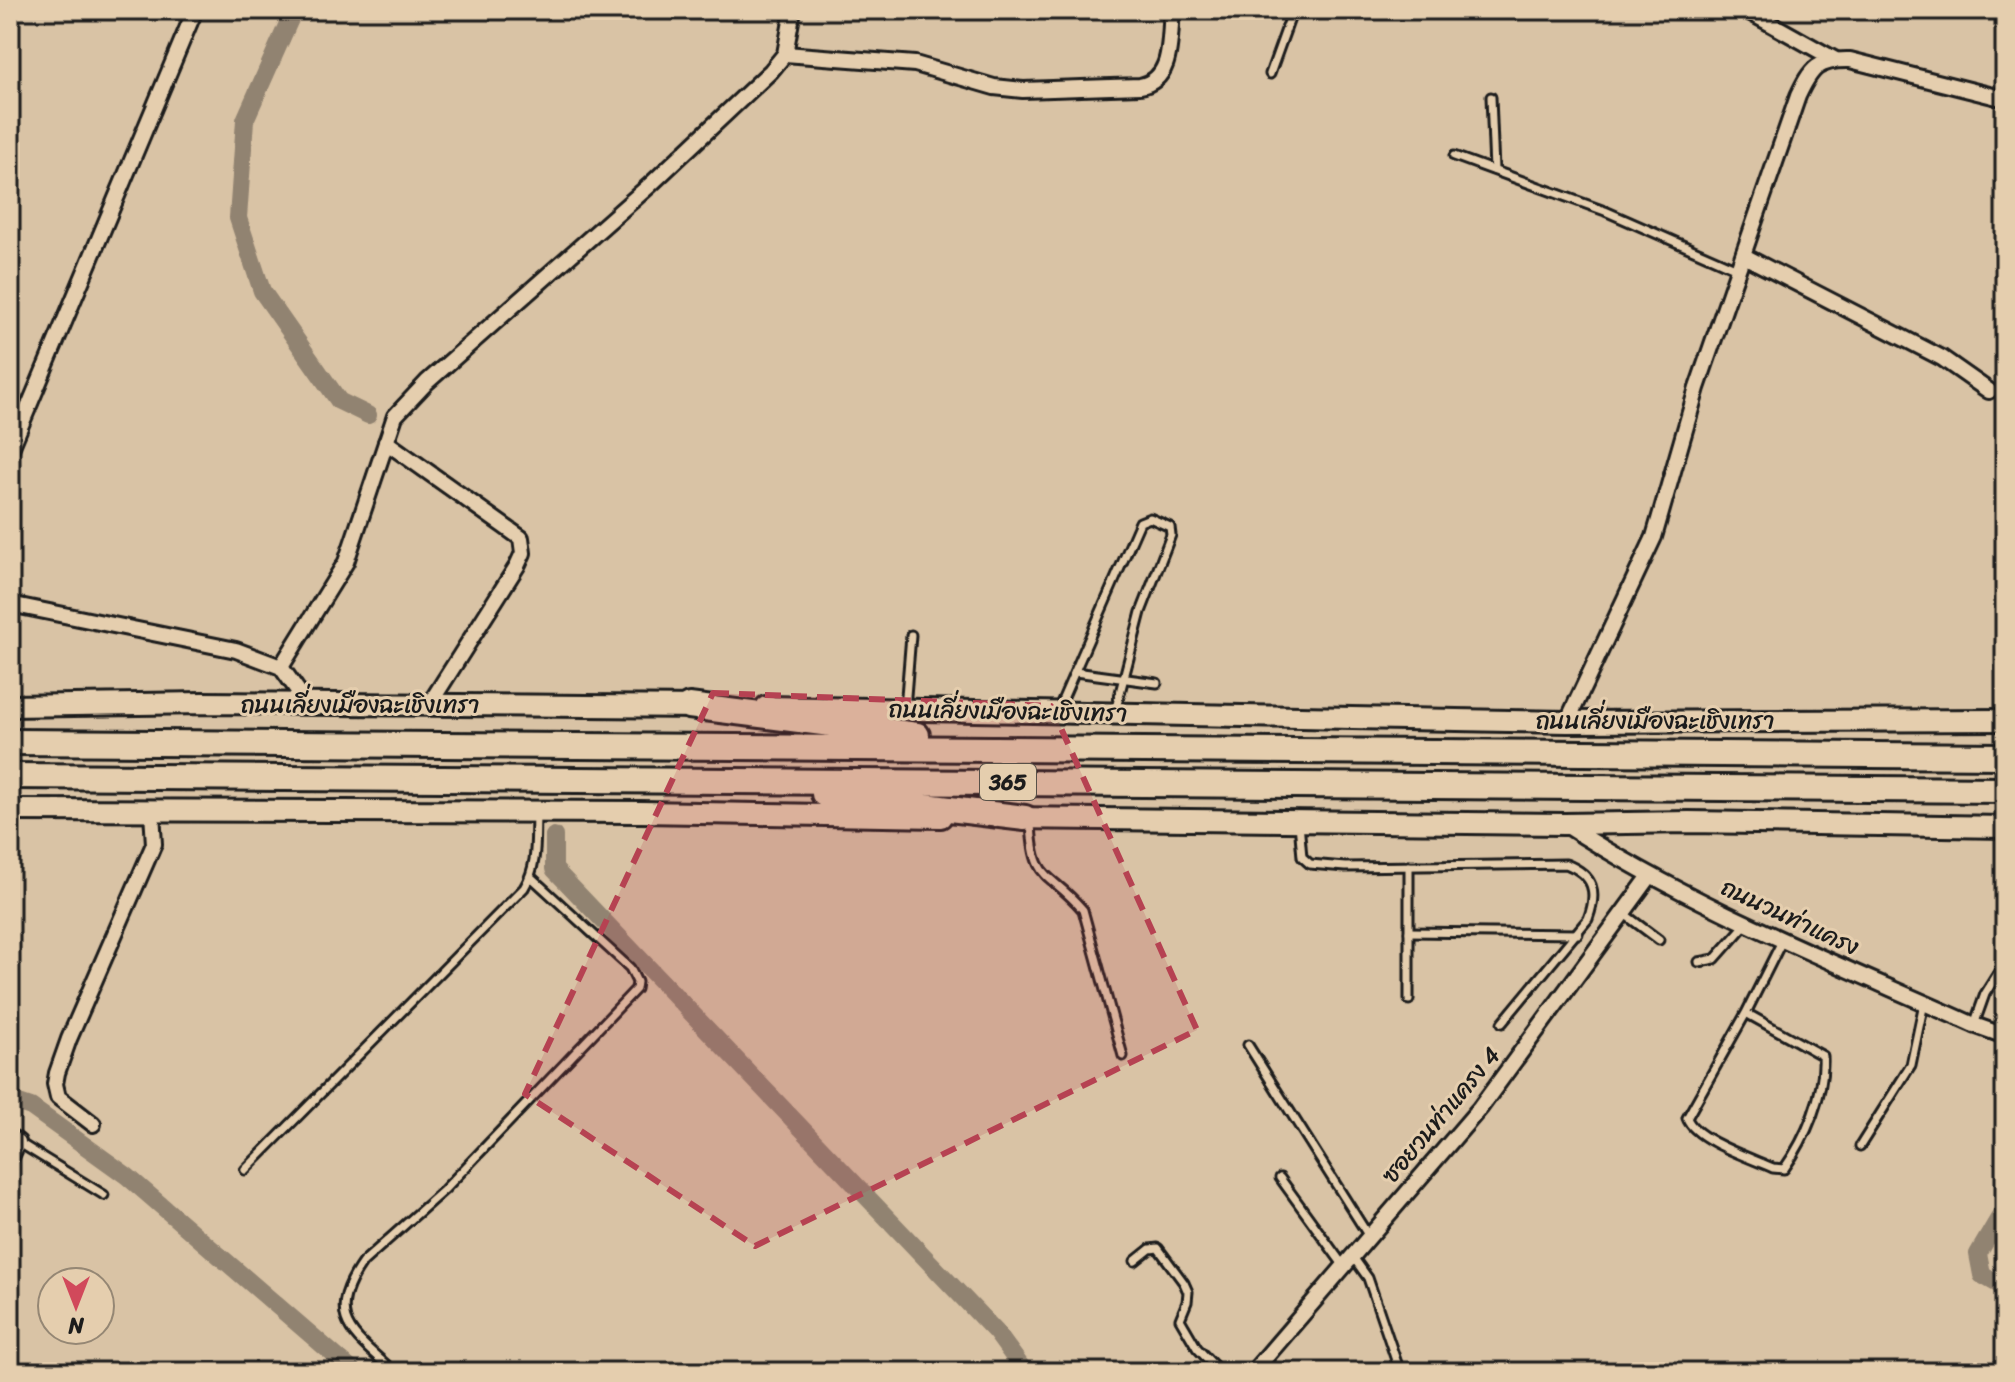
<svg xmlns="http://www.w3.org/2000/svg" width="2015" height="1382" font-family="Sriracha,'Playpen Sans Thai',sans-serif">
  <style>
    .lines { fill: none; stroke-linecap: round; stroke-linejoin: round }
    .canal { stroke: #918371; stroke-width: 18 }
    .service-casing { stroke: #1c1c1c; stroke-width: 13 }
    .minor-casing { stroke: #1c1c1c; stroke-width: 20 }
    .secondary-casing { stroke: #1c1c1c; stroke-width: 26 }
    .trunk-casing { stroke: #1c1c1c; stroke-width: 30 }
    .service { stroke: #e5ceae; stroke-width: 7 }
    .minor { stroke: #e5ceae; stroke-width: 14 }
    .secondary { stroke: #e5ceae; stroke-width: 20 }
    .trunk { stroke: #e5ceae; stroke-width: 24 }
    .marked { fill: #b64252; fill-opacity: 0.2; stroke: #b64252; stroke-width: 6; stroke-dasharray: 16 10; stroke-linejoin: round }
    .labels { text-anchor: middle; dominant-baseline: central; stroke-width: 6; stroke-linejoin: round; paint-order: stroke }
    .shield { fill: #e5ceae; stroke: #585148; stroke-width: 2 }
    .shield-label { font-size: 22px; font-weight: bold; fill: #1c1c1c }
    .street-label { font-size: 24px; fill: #1c1c1c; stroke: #e5ceae }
  </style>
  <rect width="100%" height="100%" fill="#d9c3a5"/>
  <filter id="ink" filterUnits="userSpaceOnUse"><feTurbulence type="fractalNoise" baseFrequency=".0125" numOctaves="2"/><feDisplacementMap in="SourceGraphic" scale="16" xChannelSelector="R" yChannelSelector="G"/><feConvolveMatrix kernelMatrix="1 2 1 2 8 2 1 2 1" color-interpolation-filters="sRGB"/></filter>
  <g filter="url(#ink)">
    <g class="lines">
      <g class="canal">
        <polyline points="294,10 245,120 238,218 262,291 339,401 368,415"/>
        <polyline points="554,836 554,869 996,1332 1025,1372"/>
        <polyline points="10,1100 31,1107 127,1176 354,1372"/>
        <polyline points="2005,1208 1978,1254 1982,1275 2005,1288"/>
      </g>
      <g class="service-casing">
        <g id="service">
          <polyline points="1270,74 1293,10"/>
          <polyline points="1491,97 1494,170"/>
          <polyline points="1454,156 1605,211 1737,269"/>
          <polyline points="1075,672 1157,683"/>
          <polyline points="905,708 911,635"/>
          <polyline points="1058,710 1140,522 1150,518 1170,527 1171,535 1141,612 1115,712"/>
          <path d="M 1031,821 C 1033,884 1048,869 1083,910 L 1123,1056"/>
          <path d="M 1299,823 L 1302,857 L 1310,864 L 1345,867 L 1566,864 C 1594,875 1598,892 1588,919 L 1502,1023"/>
          <polyline points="1623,913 1659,940"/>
          <polyline points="1409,932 1578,934"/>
          <polyline points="1699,962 1715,959 1746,924"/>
          <polyline points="1409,1000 1409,866"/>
          <path d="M 1746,1013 L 1823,1056 C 1825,1094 1806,1138 1784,1169 L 1773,1168 C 1751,1158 1695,1140 1687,1118 L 1746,1013 L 1783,939"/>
          <polyline points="1974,1025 1985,994 2005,962"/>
          <polyline points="1248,1045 1368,1235"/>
          <polyline points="18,1142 104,1195"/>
          <polyline points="1860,1146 1911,1065 1924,1003"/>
          <path d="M 245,1170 L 524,888 C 538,865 535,841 536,815"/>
          <polyline points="1280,1178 1343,1265"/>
          <polyline points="1353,1257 1368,1278 1400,1372"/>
          <polyline points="1135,1261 1150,1249 1158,1248 1184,1283 1188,1292 1187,1302 1180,1319 1197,1348 1220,1372"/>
          <path d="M 394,1372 C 353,1334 323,1319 363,1262 L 444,1190 L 636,989 L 637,982 L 630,968 L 531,877"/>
        </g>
      </g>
      <g class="minor-casing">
        <g id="minor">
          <polyline points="1746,10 1834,59"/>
          <path d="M 785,54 L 915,64 L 994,87 L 1023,90 L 1140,86 C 1174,80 1169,38 1172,10"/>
          <polyline points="1744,256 1942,358 1989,391"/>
          <polyline points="386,442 521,538 523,553 517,566 429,705"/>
          <polyline points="10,451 195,10"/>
          <polyline points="10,604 236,650 281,667 298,691 298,705"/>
          <polyline points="281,667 346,562 395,416 427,382 650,185 771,71 785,54 793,10"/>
          <path d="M 1567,722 L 1654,537 L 1697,388 L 1798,96 C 1811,68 1818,59 1850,60 L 2005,99"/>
          <path d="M 1566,825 C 1693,907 1836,963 1974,1025 L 2005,1036"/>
          <polyline points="93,1124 58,1097 55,1084 57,1073 69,1039 154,844 152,813"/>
          <polyline points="10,1137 18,1142 10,1159"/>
          <polyline points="1029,1372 1035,1372"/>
          <polyline points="1253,1372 1480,1108 1650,876"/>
        </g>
      </g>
      <g class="secondary-casing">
        <g id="secondary">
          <polyline points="10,706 203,703 702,707"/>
          <polyline points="766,707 1567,722 2005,720"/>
          <polyline points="10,810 641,812 941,817"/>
          <polyline points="1009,818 1565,824 1689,822 2005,827"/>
        </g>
      </g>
      <g class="trunk-casing">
        <g id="trunk">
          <polyline points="689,706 917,735"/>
          <polyline points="10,742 2005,756"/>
          <polyline points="10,776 2005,790"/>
          <polyline points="824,794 1025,818"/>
        </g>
      </g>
      <use href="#service" class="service"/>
      <use href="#minor" class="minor"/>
      <use href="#secondary" class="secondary"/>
      <use href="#trunk" class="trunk"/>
    </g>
  </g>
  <path class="marked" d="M 713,693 L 1051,706 L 1197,1030 L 755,1246 L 525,1094 Z"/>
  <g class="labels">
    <rect class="shield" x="980" y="764" width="56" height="36" rx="6"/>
    <g class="shield-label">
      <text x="1008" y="782">365</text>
    </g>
    <g class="street-label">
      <text x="360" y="705">ถนนเลี่ยงเมืองฉะเชิงเทรา</text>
      <text transform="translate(1008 711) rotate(1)">ถนนเลี่ยงเมืองฉะเชิงเทรา</text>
      <text x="1655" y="721">ถนนเลี่ยงเมืองฉะเชิงเทรา</text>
      <text transform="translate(1790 917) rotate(25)">ถนนวนท่าแครง</text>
      <text transform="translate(1441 1115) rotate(-50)">ซอยวนท่าแครง 4</text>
    </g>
  </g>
  <rect width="2015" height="1382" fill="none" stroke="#e5ceae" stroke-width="40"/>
  <rect x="20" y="20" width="1975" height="1342" fill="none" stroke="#1c1c1c" stroke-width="3" filter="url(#ink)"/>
  <g transform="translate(76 1306) rotate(180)"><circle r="38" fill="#e5ceae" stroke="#958774" stroke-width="2"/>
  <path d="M0-6L14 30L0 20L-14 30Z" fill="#d1495b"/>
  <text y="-12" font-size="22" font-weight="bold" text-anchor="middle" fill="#1c1c1c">N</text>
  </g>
</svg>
